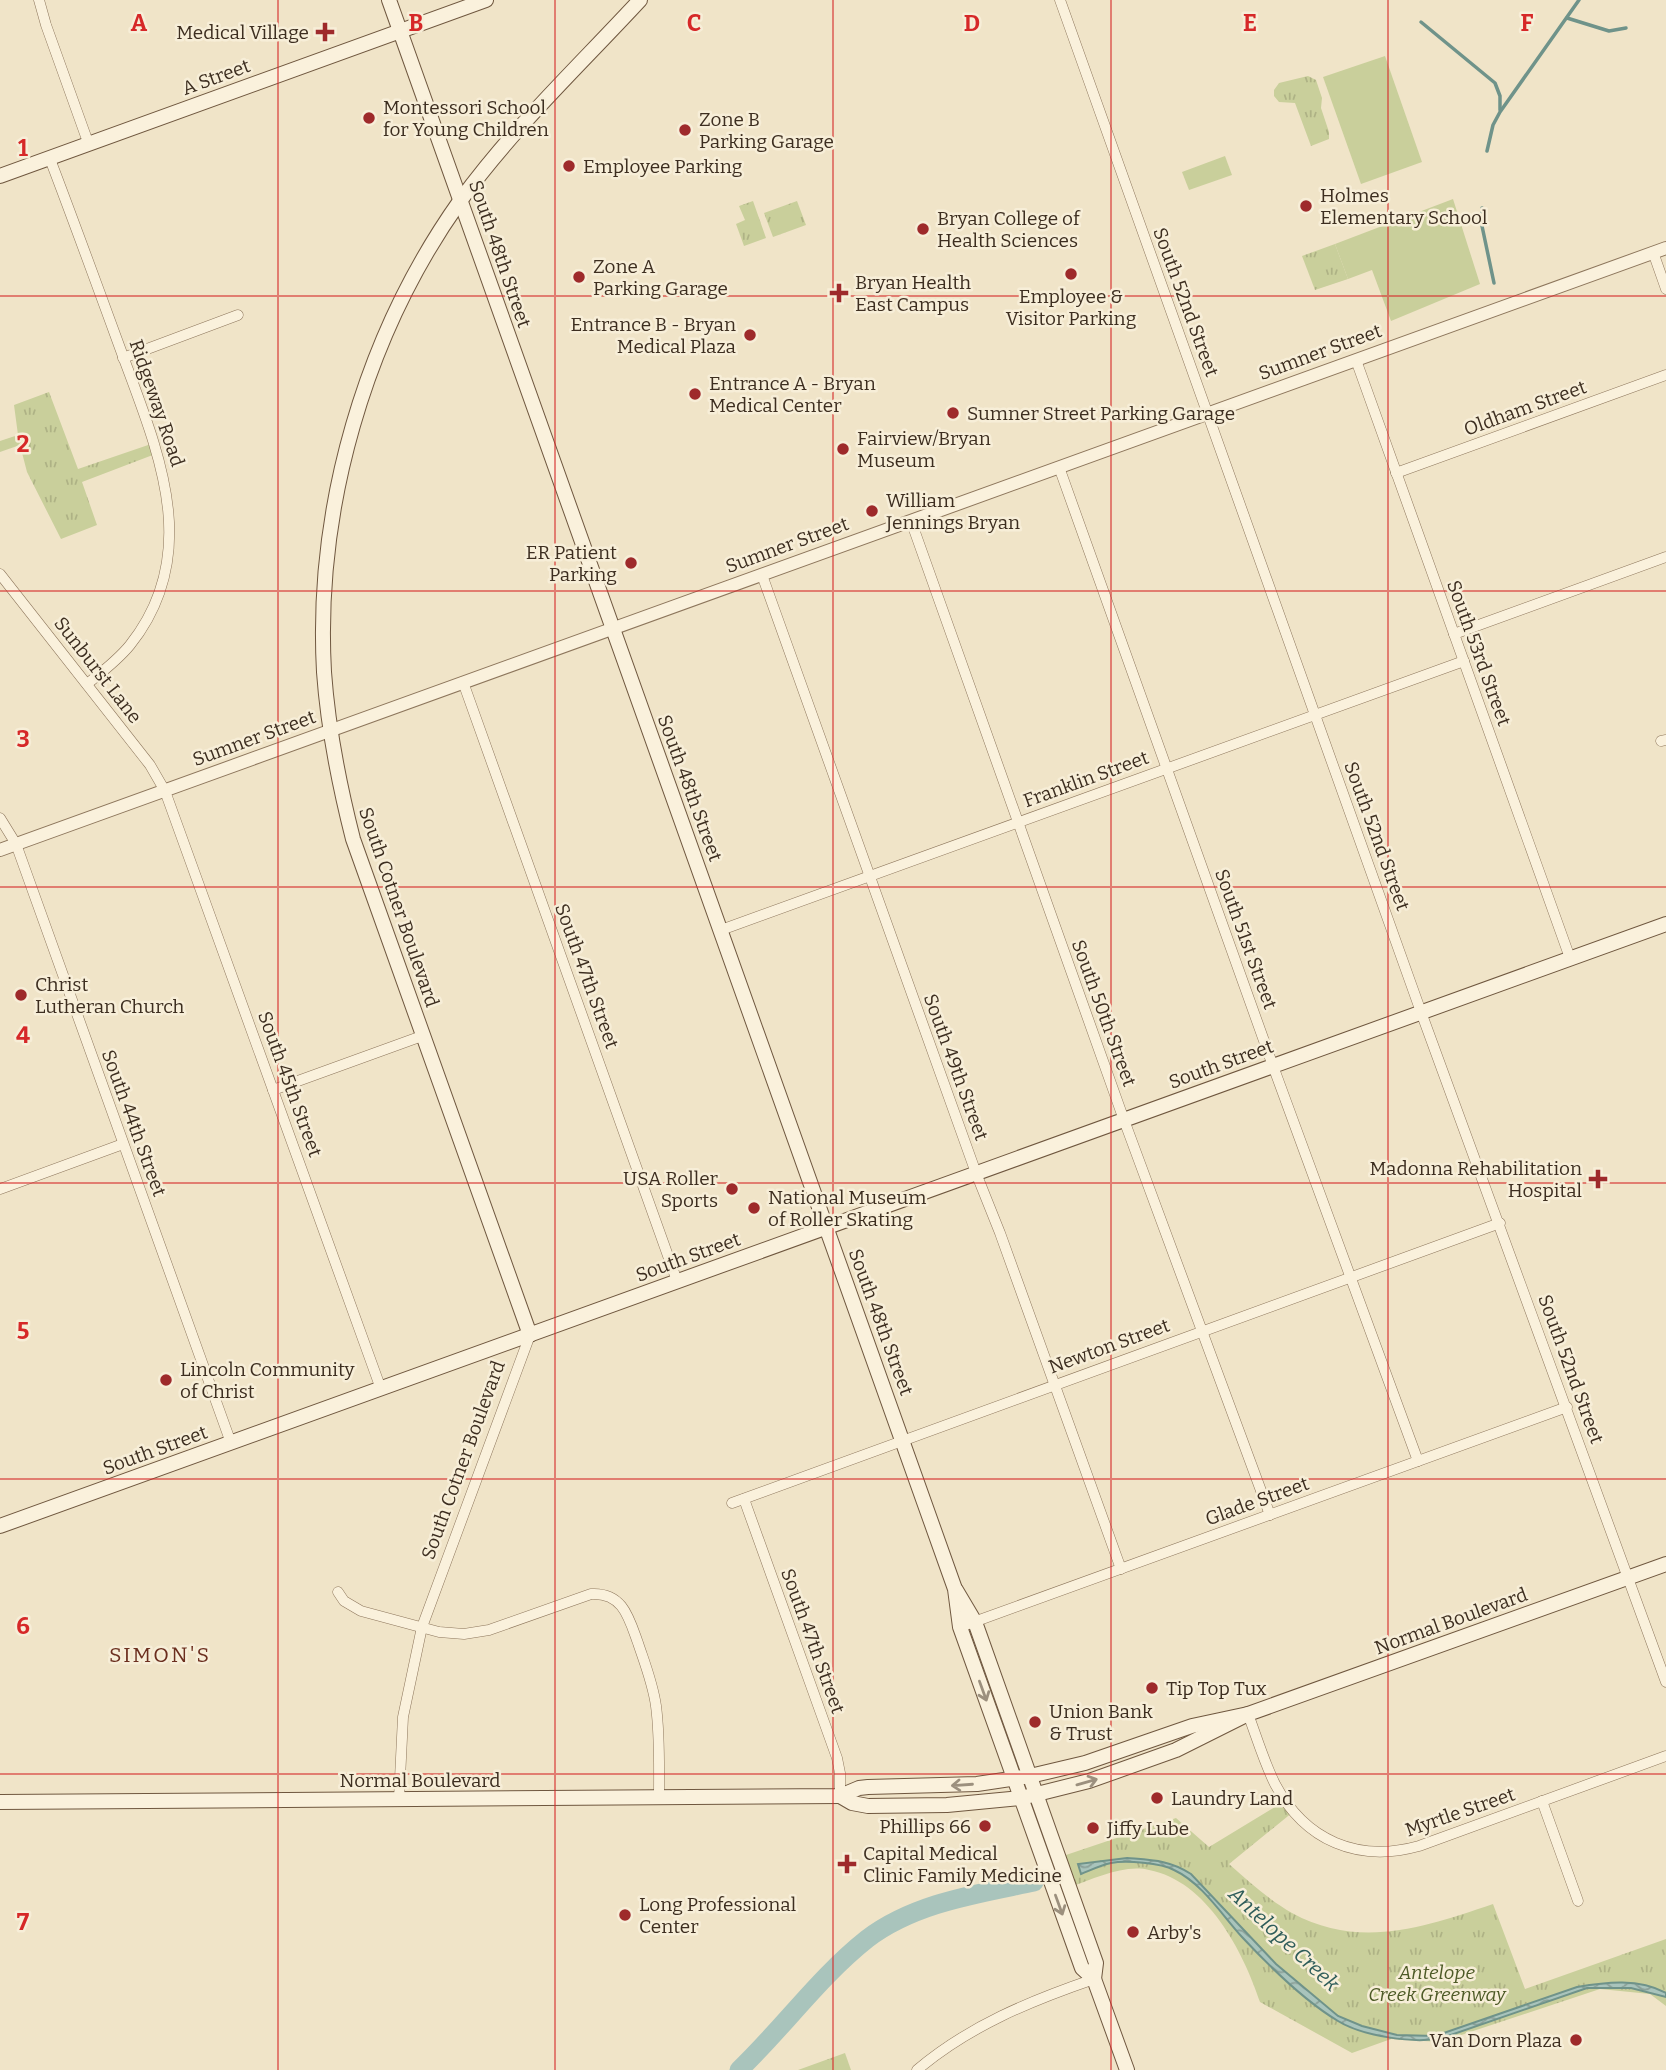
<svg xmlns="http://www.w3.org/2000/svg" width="1666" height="2070" font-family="Bitter,serif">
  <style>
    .green { fill: #c9cf9b }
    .park { fill: url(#park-tufts) }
    .water { fill: url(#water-waves); stroke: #6f938a; stroke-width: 2 }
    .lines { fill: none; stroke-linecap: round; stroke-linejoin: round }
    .stream { stroke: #6f938a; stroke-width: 3.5 }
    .river { stroke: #a9c4bc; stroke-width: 19 }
    .minor-casing { stroke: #8d765c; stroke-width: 11 }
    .tertiary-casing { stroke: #8d765c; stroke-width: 14 }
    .secondary-casing { stroke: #6f573f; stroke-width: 16 }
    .minor { stroke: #faf1dc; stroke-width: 10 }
    .tertiary { stroke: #faf1dc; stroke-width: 12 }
    .secondary { stroke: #faf1dc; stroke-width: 14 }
    .oneway { stroke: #9c907e }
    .grid { fill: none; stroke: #d62828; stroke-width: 2; stroke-opacity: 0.55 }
    .poi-dot { fill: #9e2a2b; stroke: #f7eed8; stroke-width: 2.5 }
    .labels { text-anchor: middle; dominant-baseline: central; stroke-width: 5; stroke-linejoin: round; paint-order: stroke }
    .poi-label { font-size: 19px; fill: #3d2e20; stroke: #f7eed8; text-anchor: start }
    .street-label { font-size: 19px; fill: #3d2e20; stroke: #f7eed8 }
    .park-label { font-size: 19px; font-style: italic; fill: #4d5a26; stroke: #f7eed8 }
    .neighbourhood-label { font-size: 21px; letter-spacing: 2px; fill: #6b2e1e; stroke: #f7eed8 }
    .water-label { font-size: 21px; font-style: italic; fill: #2f5d5a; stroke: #f7eed8 }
    .grid-label { font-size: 23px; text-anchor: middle; font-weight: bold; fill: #d62828; stroke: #f7eed8; stroke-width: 5; stroke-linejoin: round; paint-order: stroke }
  </style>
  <defs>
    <pattern id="park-tufts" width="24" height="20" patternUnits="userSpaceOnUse" patternTransform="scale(1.75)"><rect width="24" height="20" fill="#c9cf9b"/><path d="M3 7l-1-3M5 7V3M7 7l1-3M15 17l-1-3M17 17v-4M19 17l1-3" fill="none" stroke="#aeb285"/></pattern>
    <pattern id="water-waves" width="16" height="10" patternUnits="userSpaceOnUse" patternTransform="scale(1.75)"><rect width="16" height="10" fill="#a9c4bc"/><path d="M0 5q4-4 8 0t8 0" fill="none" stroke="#8ba098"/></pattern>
  </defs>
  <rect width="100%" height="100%" fill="#f0e4c8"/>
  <g class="green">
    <polygon points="1385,56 1422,162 1361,184 1323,77"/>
    <polygon points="1225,156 1232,175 1189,190 1182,172"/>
    <polygon points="1453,199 1480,284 1391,321 1372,270 1348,279 1335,244"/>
  </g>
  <g class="park">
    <polygon points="1308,76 1316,80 1322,98 1321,108 1329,132 1329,139 1311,146 1295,103 1279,102 1274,96 1274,90 1279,83"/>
    <polygon points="753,201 766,238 744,246 736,224 745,220 739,206"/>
    <polygon points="797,201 806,225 773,237 764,213"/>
    <polygon points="1335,244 1348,279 1315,290 1302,256"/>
    <polygon points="49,392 78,469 154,443 158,453 82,482 97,525 61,539 27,472 20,445 0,452 0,441 18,435 14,405"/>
    <path d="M 1285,1801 L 1293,1812 L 1229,1864 C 1248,1881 1269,1900 1292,1913 C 1360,1950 1425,1927 1493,1904 L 1525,1989 L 1666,1939 L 1666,2006 L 1650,1994 L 1600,1989 L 1440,2042 L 1391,2039 L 1352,2053 L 1260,2002 C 1243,1951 1207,1881 1149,1870 C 1124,1864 1094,1879 1070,1887 L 1060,1857 L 1176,1818 L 1209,1847 Z"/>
    <polygon points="845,2053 851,2070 798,2070"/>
  </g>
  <path class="water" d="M 1127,1858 C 1151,1860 1170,1860 1191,1874 L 1276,1964 L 1338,2016 L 1362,2026 L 1397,2035 L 1435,2036 L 1577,1987 C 1606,1982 1639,1978 1666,1993 L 1666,1997 L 1631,1988 L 1587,1988 L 1442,2038 C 1414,2044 1362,2036 1338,2021 C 1303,2000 1270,1967 1242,1937 C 1222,1915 1202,1883 1174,1870 C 1161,1863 1126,1860 1111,1863 C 1101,1865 1091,1870 1081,1874 L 1078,1864 Z"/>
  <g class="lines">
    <g class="stream">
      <polyline points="1567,18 1609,31 1626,28"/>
      <polyline points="1421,22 1495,83 1500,96 1500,110"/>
      <polyline points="1487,151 1493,125 1500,112 1579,0"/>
      <polyline points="1482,208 1482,226 1494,283"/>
    </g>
    <path class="river" d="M 739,2070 C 783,2028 819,1977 867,1939 C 914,1903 977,1894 1034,1882"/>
    <g class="minor-casing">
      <g id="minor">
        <polyline points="39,0 46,25 89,145"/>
        <polyline points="1060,0 1421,1012 1666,1682"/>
        <path d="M 50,159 C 74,222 97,285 120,348 C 156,447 205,551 130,645 C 118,660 102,672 87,684"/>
        <polyline points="1653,252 1666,289"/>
        <polyline points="123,358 238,315"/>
        <polyline points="1356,360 1570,958"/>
        <polyline points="1059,467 1273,1066 1418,1461"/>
        <polyline points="1396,473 1666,375"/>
        <polyline points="911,521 1124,1120 1270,1515"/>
        <polyline points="0,574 150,765 165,791 381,1389"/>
        <polyline points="762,575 976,1173 1000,1233 1121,1569"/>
        <polyline points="1454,634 1666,557"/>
        <polyline points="463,682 677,1281"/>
        <polyline points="1661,741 1666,740"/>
        <polyline points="0,818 16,844 231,1443"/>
        <polyline points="721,930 1464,661"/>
        <polyline points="273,1090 422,1036"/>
        <polyline points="0,1189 123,1144"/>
        <polyline points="744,1499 837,1758 840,1773 840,1796"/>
        <polyline points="732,1503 1500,1223"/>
        <path d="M 338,1592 L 344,1601 L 361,1611 L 439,1632 L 464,1634 L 489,1630 L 591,1594 C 623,1592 629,1618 638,1643 C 645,1664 653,1684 656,1706 C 660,1736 659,1767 659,1798"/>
        <polyline points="960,1627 1567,1407"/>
        <path d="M 1248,1714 C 1257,1738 1264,1762 1275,1784 C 1305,1841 1358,1863 1419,1846 L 1666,1756"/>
        <polyline points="399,1799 403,1717 422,1627 530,1335"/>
        <polyline points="1542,1801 1578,1901"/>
        <path d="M 917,2070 C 969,2026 1030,2001 1094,1979"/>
      </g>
    </g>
    <g class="tertiary-casing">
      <polyline id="tertiary" points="0,850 1666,248"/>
    </g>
    <g class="secondary-casing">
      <g id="secondary">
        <polyline points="389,0 955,1589 960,1627 1082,1968 1094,1979 1127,2070"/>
        <polyline points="0,176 486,0"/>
        <path d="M 530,1335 L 353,839 C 339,784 328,728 324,672 C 315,508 365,335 460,201 C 513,128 579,66 640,0"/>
        <polyline points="0,1526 1666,924"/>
        <polyline points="956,1590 975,1622 1096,1963 1094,1979"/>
        <polyline points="840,1796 852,1803 868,1806 947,1805 1021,1798 1089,1781 1176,1750 1248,1714 1666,1564"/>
        <polyline points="0,1802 840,1796 859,1788 868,1787 977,1784 1030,1776 1085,1763 1192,1726 1248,1714"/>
      </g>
    </g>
    <use href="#minor" class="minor"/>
    <use href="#tertiary" class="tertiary"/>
    <use href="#secondary" class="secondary"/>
  </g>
  <defs><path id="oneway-shaft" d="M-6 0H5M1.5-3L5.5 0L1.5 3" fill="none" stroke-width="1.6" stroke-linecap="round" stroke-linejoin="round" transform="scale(1.75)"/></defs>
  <g class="oneway">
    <use href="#oneway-shaft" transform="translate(983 1691) rotate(70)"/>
    <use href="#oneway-shaft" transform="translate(1087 1782) rotate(-16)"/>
    <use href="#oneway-shaft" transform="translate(962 1785) rotate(176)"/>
    <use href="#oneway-shaft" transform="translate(1059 1905) rotate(70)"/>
  </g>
  <path class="grid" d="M 278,0 L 278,2070M 555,0 L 555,2070M 833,0 L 833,2070M 1111,0 L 1111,2070M 1388,0 L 1388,2070M 0,296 L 1666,296M 0,591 L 1666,591M 0,887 L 1666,887M 0,1183 L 1666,1183M 0,1479 L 1666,1479M 0,1774 L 1666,1774"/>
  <g class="poi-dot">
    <path d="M321.5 21.5h7v7h7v7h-7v7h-7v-7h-7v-7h7z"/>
    <circle cx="369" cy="118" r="7"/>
    <circle cx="685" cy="130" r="7"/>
    <circle cx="569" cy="166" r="7"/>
    <circle cx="1306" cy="206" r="7"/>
    <circle cx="923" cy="229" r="7"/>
    <circle cx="1071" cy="274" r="7"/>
    <circle cx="579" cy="277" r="7"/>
    <path d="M835.5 282.5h7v7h7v7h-7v7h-7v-7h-7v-7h7z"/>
    <circle cx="750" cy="335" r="7"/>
    <circle cx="695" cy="394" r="7"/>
    <circle cx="953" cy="413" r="7"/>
    <circle cx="843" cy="449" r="7"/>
    <circle cx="872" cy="511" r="7"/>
    <circle cx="631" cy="563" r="7"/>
    <circle cx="21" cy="995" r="7"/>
    <path d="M1594.5 1168.5h7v7h7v7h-7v7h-7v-7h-7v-7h7z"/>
    <circle cx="732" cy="1189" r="7"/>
    <circle cx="754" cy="1208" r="7"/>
    <circle cx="166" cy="1380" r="7"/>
    <circle cx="1152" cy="1688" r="7"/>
    <circle cx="1035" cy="1722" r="7"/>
    <circle cx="1157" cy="1798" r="7"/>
    <circle cx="985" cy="1826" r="7"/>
    <circle cx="1093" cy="1828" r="7"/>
    <path d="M843.5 1853.5h7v7h7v7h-7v7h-7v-7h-7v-7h7z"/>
    <circle cx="625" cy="1915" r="7"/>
    <circle cx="1133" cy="1932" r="7"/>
    <circle cx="1576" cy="2040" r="7"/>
  </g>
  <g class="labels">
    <g class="poi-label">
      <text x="309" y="32" text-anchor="end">Medical Village</text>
      <text x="383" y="107">Montessori School<tspan x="383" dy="22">for Young Children</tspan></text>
      <text x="699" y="119">Zone B<tspan x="699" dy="22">Parking Garage</tspan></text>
      <text x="583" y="166">Employee Parking</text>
      <text x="1320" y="195">Holmes<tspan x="1320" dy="22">Elementary School</tspan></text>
      <text x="937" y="218">Bryan College of<tspan x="937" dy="22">Health Sciences</tspan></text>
      <text x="593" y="266">Zone A<tspan x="593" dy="22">Parking Garage</tspan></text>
      <text x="855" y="282">Bryan Health<tspan x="855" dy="22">East Campus</tspan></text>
      <text x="1071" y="296" text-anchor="middle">Employee &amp;<tspan x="1071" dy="22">Visitor Parking</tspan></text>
      <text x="736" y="324" text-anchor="end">Entrance B - Bryan<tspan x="736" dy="22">Medical Plaza</tspan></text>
      <text x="709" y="383">Entrance A - Bryan<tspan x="709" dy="22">Medical Center</tspan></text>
      <text x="967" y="413">Sumner Street Parking Garage</text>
      <text x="857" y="438">Fairview/Bryan<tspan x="857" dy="22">Museum</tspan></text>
      <text x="886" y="500">William<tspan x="886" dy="22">Jennings Bryan</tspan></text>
      <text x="617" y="552" text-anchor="end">ER Patient<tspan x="617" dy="22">Parking</tspan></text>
      <text x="35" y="984">Christ<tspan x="35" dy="22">Lutheran Church</tspan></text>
      <text x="1582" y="1168" text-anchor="end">Madonna Rehabilitation<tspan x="1582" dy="22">Hospital</tspan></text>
      <text x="718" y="1178" text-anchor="end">USA Roller<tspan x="718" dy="22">Sports</tspan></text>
      <text x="768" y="1197">National Museum<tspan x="768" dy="22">of Roller Skating</tspan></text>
      <text x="180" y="1369">Lincoln Community<tspan x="180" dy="22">of Christ</tspan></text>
      <text x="1166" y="1688">Tip Top Tux</text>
      <text x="1049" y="1711">Union Bank<tspan x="1049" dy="22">&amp; Trust</tspan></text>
      <text x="1171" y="1798">Laundry Land</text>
      <text x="971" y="1826" text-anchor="end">Phillips 66</text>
      <text x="1107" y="1828">Jiffy Lube</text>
      <text x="863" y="1853">Capital Medical<tspan x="863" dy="22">Clinic Family Medicine</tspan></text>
      <text x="639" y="1904">Long Professional<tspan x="639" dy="22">Center</tspan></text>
      <text x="1147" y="1932">Arby's</text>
      <text x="1562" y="2040" text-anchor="end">Van Dorn Plaza</text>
    </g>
    <g class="street-label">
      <text transform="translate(216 77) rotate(-20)">A Street</text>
      <text transform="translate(500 254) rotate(71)">South 48th Street</text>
      <text transform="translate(1186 302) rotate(70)">South 52nd Street</text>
      <text transform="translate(1320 352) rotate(-20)">Sumner Street</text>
      <text transform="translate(157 403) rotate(71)">Ridgeway Road</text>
      <text transform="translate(1525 408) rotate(-20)">Oldham Street</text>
      <text transform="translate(787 545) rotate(-20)">Sumner Street</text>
      <text transform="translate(1479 653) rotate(70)">South 53rd Street</text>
      <text transform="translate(98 670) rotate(52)">Sunburst Lane</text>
      <text transform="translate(254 738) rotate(-20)">Sumner Street</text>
      <text transform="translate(1086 779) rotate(-20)">Franklin Street</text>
      <text transform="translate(690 788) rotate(70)">South 48th Street</text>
      <text transform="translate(1377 836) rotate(70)">South 52nd Street</text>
      <text transform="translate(399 907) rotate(71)">South Cotner Boulevard</text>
      <text transform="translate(1246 939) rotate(70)">South 51st Street</text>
      <text transform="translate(587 976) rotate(70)">South 47th Street</text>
      <text transform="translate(1104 1013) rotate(70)">South 50th Street</text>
      <text transform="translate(1221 1064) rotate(-20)">South Street</text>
      <text transform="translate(956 1067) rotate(70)">South 49th Street</text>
      <text transform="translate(290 1084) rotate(70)">South 45th Street</text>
      <text transform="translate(134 1123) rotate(70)">South 44th Street</text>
      <text transform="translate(688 1257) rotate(-20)">South Street</text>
      <text transform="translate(881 1322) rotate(70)">South 48th Street</text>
      <text transform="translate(1109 1346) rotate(-20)">Newton Street</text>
      <text transform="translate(1571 1369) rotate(70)">South 52nd Street</text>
      <text transform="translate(155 1450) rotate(-20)">South Street</text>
      <text transform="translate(463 1460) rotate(-70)">South Cotner Boulevard</text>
      <text transform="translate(1257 1501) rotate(-20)">Glade Street</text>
      <text transform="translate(1451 1621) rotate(-20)">Normal Boulevard</text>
      <text transform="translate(813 1641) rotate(70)">South 47th Street</text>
      <text x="420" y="1780">Normal Boulevard</text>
      <text transform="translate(1460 1812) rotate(-19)">Myrtle Street</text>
    </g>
    <g class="park-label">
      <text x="1437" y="1972">Antelope<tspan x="1437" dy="22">Creek Greenway</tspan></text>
    </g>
    <g class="neighbourhood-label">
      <text x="160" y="1655">SIMON'S</text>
    </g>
    <g class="water-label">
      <text transform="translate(1284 1939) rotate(43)">Antelope Creek</text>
    </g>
  </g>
  <g class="grid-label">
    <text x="139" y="31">A</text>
    <text x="416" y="31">B</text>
    <text x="694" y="31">C</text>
    <text x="972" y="31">D</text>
    <text x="1250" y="31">E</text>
    <text x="1527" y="31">F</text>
    <text x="23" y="156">1</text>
    <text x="23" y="452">2</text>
    <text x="23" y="747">3</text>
    <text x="23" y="1043">4</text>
    <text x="23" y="1339">5</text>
    <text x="23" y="1634">6</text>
    <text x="23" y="1930">7</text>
  </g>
</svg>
